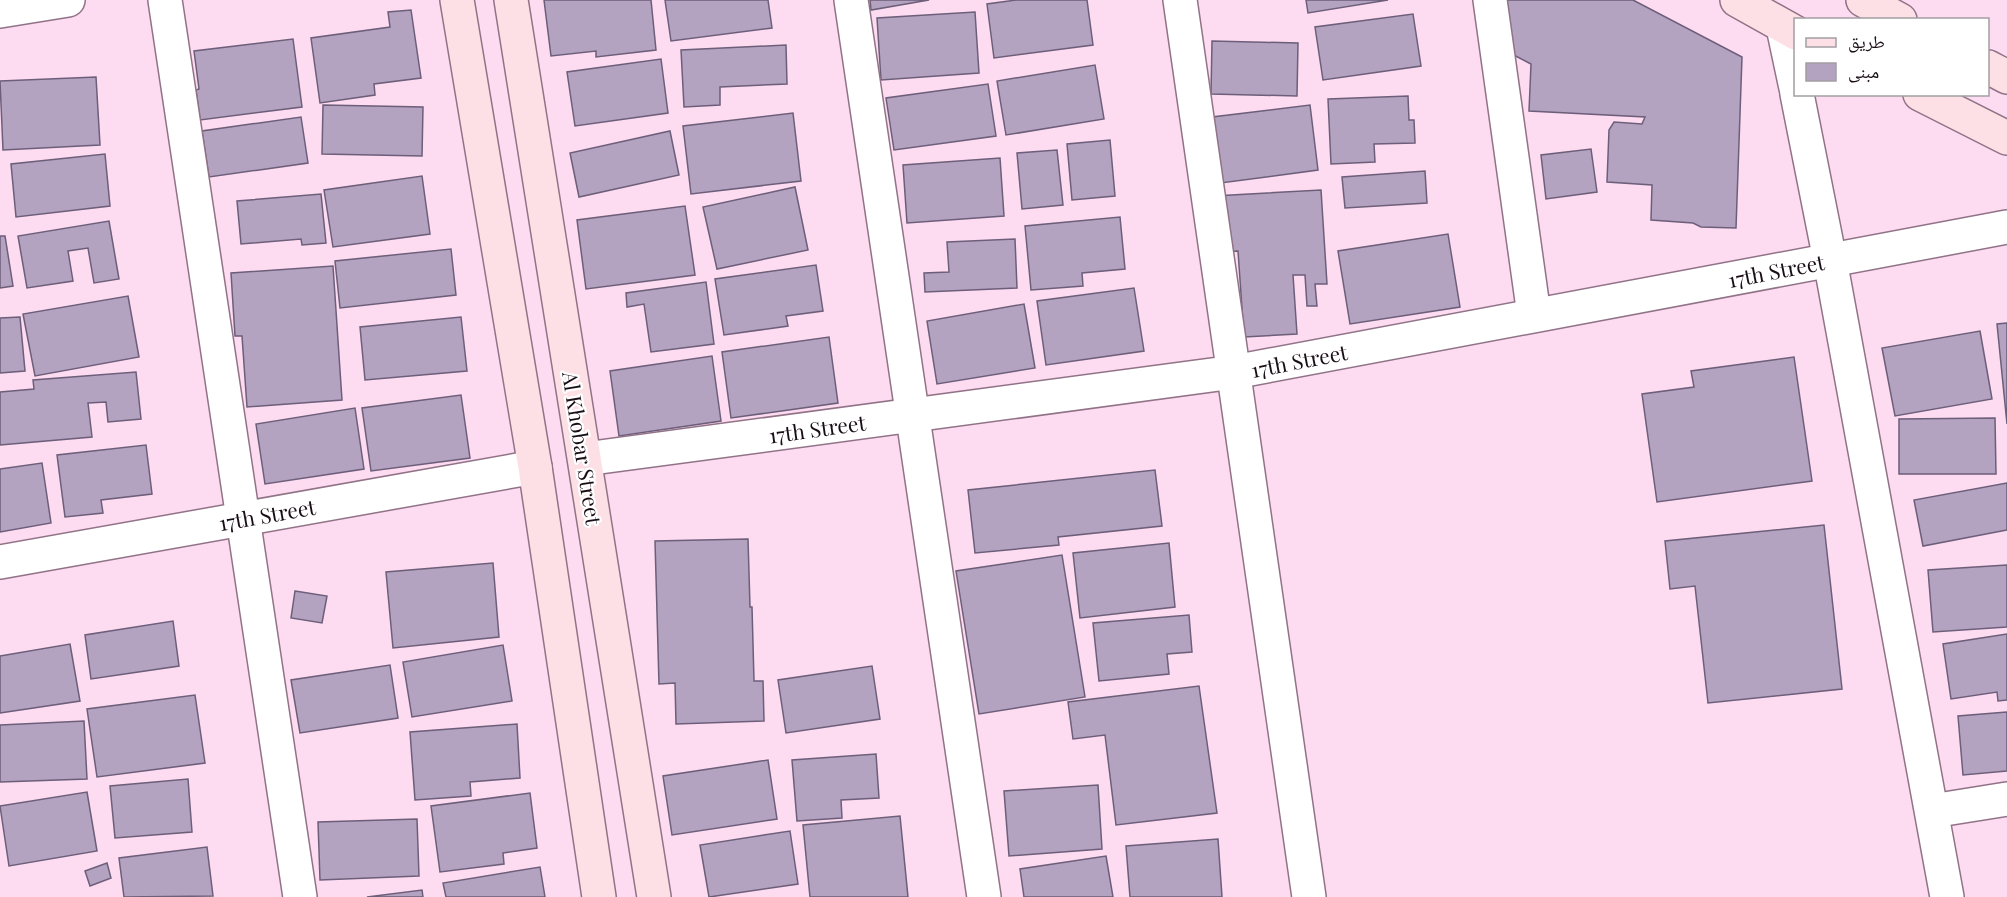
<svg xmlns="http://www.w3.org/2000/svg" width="2007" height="897" font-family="'Playfair Display','Noto Naskh Arabic',serif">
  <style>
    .building { fill: #b3a3c1; stroke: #6d5e7a; stroke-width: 1.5 }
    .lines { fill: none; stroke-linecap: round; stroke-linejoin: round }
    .street-casing { stroke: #917387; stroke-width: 36 }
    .secondary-casing { stroke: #917387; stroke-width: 36 }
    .street { stroke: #fff; stroke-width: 33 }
    .secondary { stroke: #fde0e5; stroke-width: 33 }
    .labels { text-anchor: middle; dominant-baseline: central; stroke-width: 4.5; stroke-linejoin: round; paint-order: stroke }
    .street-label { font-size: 21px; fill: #190e16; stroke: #fff }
  </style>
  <rect width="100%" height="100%" fill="#fddbf1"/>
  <g class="building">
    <polygon points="544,0 651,0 656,50 596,57 596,51 551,56"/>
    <polygon points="665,0 768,0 772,28 671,41"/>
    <polygon points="870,0 929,0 871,10"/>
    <polygon points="1016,0 1087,0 1093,45 994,58 987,4"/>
    <polygon points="1306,0 1388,0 1308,13"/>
    <polygon points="1504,0 1633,0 1742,57 1736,228 1701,227 1693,223 1651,220 1652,185 1607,182 1609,130 1614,122 1642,124 1645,117 1529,111 1531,64 1502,49"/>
    <polygon points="411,10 421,78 374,84 375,95 320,103 311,38 390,27 388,12"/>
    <polygon points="975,12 979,73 881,80 877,18"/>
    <polygon points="1413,14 1421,66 1323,80 1315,27"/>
    <polygon points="293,39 302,107 200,120 196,90 199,89 194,51"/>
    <polygon points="1212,41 1298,43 1297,96 1211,94"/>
    <polygon points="786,45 787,84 720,87 720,105 684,107 681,50"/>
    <polygon points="661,59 668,113 575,126 567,72"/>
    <polygon points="1095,65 1104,119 1006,135 997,81"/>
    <polygon points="96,77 100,145 3,150 0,81"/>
    <polygon points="988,84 996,136 894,150 886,98"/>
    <polygon points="1408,96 1409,120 1414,120 1415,143 1374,144 1375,162 1331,164 1328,99"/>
    <polygon points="323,105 423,107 422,156 322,154"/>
    <polygon points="1310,105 1318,170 1213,184 1204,118"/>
    <polygon points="793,113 801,181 691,194 683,126"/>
    <polygon points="301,117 308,163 209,177 202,131"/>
    <polygon points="670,131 679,175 579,197 570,153"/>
    <polygon points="1110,140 1115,196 1072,200 1067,144"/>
    <polygon points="1591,149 1597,192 1546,199 1541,155"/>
    <polygon points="1057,150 1063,205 1022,209 1017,153"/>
    <polygon points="105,154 110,206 16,217 11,164"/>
    <polygon points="1000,158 1004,216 907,223 903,165"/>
    <polygon points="1425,171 1427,203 1345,208 1342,177"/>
    <polygon points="422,176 430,234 333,247 324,190"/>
    <polygon points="795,187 808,250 717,269 703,207"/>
    <polygon points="1321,190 1327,284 1315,284 1317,306 1307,306 1305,275 1293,275 1297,334 1244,337 1238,251 1218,252 1214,196"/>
    <polygon points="321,194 326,243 302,245 301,239 241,244 237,201"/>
    <polygon points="685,206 695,275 586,289 577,220"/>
    <polygon points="1120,217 1125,269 1082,273 1083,286 1031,290 1025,226"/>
    <polygon points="109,221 119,279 94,283 88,248 68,251 73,281 27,288 18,236"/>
    <polygon points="1448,234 1460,307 1350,324 1338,251"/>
    <polygon points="0,236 5,236 13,286 0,288"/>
    <polygon points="1015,239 1017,288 925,292 924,273 949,272 947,242"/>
    <polygon points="451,249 456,295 340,308 335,261"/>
    <polygon points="816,265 823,311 786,316 788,326 724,335 715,279"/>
    <polygon points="333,266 342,400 247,407 242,336 235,336 231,273"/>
    <polygon points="706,282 714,344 651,352 644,304 627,307 626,293"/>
    <polygon points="1134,288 1144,351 1046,365 1037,301"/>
    <polygon points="128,296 139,357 35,376 23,314"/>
    <polygon points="1024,304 1035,368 937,384 927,321"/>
    <polygon points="20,317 25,371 0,373 0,318"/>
    <polygon points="461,317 467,371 365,380 360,327"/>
    <polygon points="2007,323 2007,424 1997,324"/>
    <polygon points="1980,331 1992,399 1895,416 1882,348"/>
    <polygon points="829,337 838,403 731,418 722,352"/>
    <polygon points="712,356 721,421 619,436 610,371"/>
    <polygon points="1794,357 1812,481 1657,502 1642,394 1694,387 1691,371"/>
    <polygon points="136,372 141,419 108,422 106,402 88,403 92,437 0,445 0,392 34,389 33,380"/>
    <polygon points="461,395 470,458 371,471 362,408"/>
    <polygon points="355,408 364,469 265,484 256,424"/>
    <polygon points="1995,418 1996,474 1899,474 1899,419"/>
    <polygon points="146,445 152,494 101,500 103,513 65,517 57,455"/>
    <polygon points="42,463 51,523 0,532 0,469"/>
    <polygon points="1155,470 1162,526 1058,537 1059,545 975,553 968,490"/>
    <polygon points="2007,483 2007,530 1923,546 1914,500"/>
    <polygon points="1824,525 1842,689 1708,703 1695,586 1670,589 1665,541"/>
    <polygon points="748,539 750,607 752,607 754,681 763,681 764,721 676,724 675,683 659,684 655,541"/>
    <polygon points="1169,543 1175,607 1080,618 1073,553"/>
    <polygon points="1062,555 1085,697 979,714 956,571"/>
    <polygon points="493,563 499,637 393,648 386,572"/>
    <polygon points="2007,565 2007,627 1933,632 1928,570"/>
    <polygon points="295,591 327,596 322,623 291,618"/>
    <polygon points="1189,615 1192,652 1167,654 1169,674 1099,681 1093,623"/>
    <polygon points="173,621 179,666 91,679 85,635"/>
    <polygon points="2007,634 2007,700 1998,701 1997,692 1951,699 1943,644"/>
    <polygon points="70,644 80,701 0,713 0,656"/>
    <polygon points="503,645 512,701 412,717 403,662"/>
    <polygon points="390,665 398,718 300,733 291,680"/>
    <polygon points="872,666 880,719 786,733 778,680"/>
    <polygon points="1199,686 1217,813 1116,825 1105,735 1073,739 1068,702"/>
    <polygon points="195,695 205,763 97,777 87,709"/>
    <polygon points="2007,712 2007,771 1963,775 1958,716"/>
    <polygon points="84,721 87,779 0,782 0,725"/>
    <polygon points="517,724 520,778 470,782 471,796 415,800 410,732"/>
    <polygon points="876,754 879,798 841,800 842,818 797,821 792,760"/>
    <polygon points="768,760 777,819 672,835 663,776"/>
    <polygon points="188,779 192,832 115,838 110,786"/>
    <polygon points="1098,785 1102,849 1009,856 1004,791"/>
    <polygon points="87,792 97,851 9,866 0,806"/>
    <polygon points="530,793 537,848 503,853 504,864 440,872 431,806"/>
    <polygon points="900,816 908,897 810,897 803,825"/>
    <polygon points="417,819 419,876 320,880 318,822"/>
    <polygon points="790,831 798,884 709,897 700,845"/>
    <polygon points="1218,839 1222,897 1130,897 1126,846"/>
    <polygon points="207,847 213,896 124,897 119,858"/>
    <polygon points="1106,856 1113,897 1024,897 1020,869"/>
    <polygon points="107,863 111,878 90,886 85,871"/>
    <polygon points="540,867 545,897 446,897 443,883"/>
    <polygon points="422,890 423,897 367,897"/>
  </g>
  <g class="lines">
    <g class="street-casing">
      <g id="street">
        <polyline points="165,0 300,897"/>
        <polyline points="851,0 984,897"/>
        <polyline points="1180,0 1309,897"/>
        <polyline points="1490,0 1534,315"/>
        <polyline points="0,11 68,0"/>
        <polyline points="1783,27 1796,88"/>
        <polyline points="1797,94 1830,260 1947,897"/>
        <polyline points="585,459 1234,372 2007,227"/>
        <polyline points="0,562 535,467"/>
        <polyline points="1932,811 2007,799"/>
      </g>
    </g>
    <g class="secondary-casing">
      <g id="secondary">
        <polyline points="457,0 535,467 599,897"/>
        <polyline points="511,0 654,897"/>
        <polyline points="1737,0 1796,33"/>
        <polyline points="1863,0 1900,20"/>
        <polyline points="1988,67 2007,77"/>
        <polyline points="1920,94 2007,138"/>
      </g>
    </g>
    <use href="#street" class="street"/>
    <use href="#secondary" class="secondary"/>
  </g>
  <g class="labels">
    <g class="street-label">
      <text transform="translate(1776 270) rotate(-11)">17th Street</text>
      <text transform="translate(1299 360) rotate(-11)">17th Street</text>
      <text transform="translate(817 428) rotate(-8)">17th Street</text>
      <text transform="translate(583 448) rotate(81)">Al Khobar Street</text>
      <text transform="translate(267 514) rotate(-10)">17th Street</text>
    </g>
  </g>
  <rect x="1794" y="18" width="195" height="78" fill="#ffffff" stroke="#a39fa2" stroke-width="1.5"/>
  <rect x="1806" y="38" width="30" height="9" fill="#fde0e5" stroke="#a39fa2" stroke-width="1.5"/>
  <text x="1848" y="48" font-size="18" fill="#190e16">طريق</text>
  <rect x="1806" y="63" width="30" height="18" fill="#b3a3c1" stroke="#a39fa2" stroke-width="1.5"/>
  <text x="1848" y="78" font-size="18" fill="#190e16">مبنى</text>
</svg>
